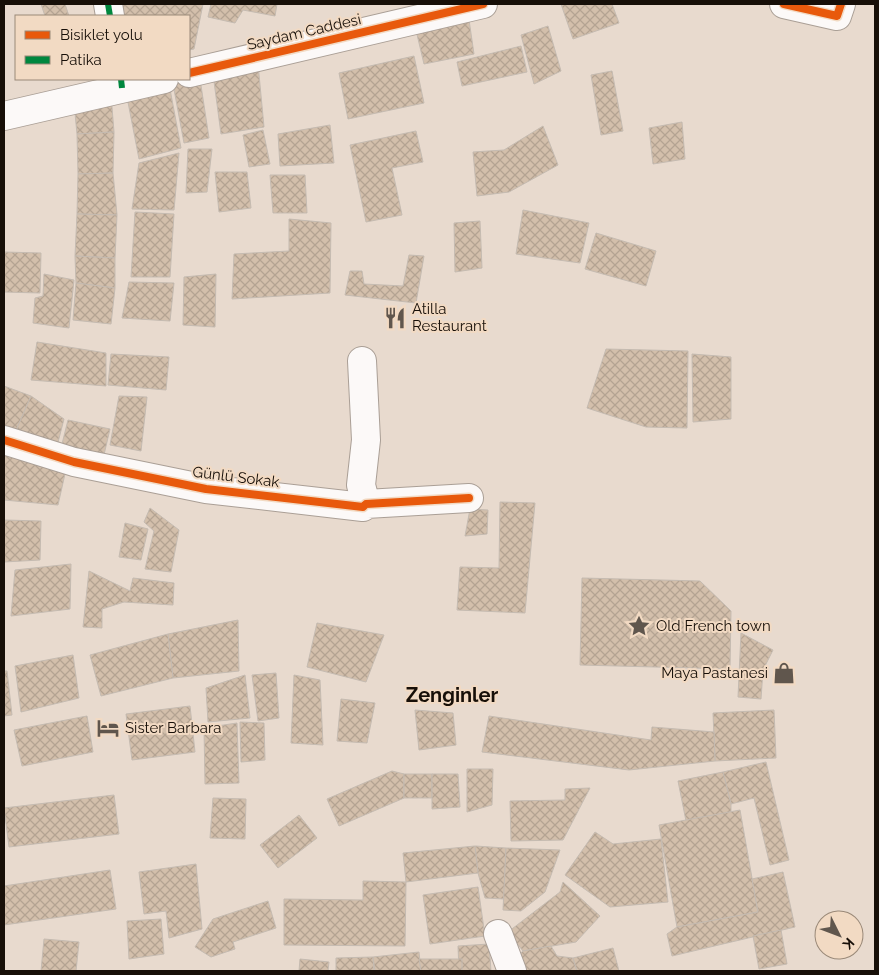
<svg xmlns="http://www.w3.org/2000/svg" width="879" height="975" font-family="Raleway,sans-serif">
  <style>
    .building { fill: url(#building-cross-hatch); stroke: #c5bbb1 }
    .lines { fill: none; stroke-linecap: round; stroke-linejoin: round }
    .minor-casing { stroke: #aa9f96; stroke-width: 30 }
    .minor { stroke: #fcf9f8; stroke-width: 28 }
    .quiet { stroke: #00873e; stroke-width: 6; stroke-dasharray: 12 6; stroke-linecap: butt }
    .cycleway-casing { stroke: #f2dac3; stroke-width: 11 }
    .cycleway { stroke: #e8590c; stroke-width: 8 }
    .labels { text-anchor: middle; dominant-baseline: central; stroke-width: 4; stroke-linejoin: round; paint-order: stroke }
    .street-label { font-size: 15px; fill: #170f08; stroke: #f2dac3 }
    .poi-label { font-size: 15px; fill: #170f08; stroke: #f2dac3; text-anchor: start }
    .district-label { font-size: 20px; font-weight: bold; fill: #170f08; stroke: #f2dac3 }
  </style>
  <defs>
    <pattern id="building-cross-hatch" width="8" height="8" patternUnits="userSpaceOnUse" patternTransform="scale(1.25)"><rect width="8" height="8" fill="#d3bfab"/><path d="M0 0l8 8M0 8l8-8" fill="none" stroke="#b4a392"/></pattern>
  </defs>
  <rect width="100%" height="100%" fill="#e8dace"/>
  <g class="building">
    <polygon points="41,4 65,4 69,16 45,16"/>
    <polygon points="122,4 203,4 194,49 189,50 189,16 124,16"/>
    <polygon points="211,4 277,4 275,16 243,10 235,23 208,17"/>
    <polygon points="561,4 612,4 619,23 573,39"/>
    <polygon points="468,13 474,54 424,64 415,26"/>
    <polygon points="548,26 561,71 534,84 521,35"/>
    <polygon points="521,46 527,72 462,86 457,62"/>
    <polygon points="414,56 424,103 348,119 339,73"/>
    <polygon points="258,64 264,127 221,134 213,74"/>
    <polygon points="612,71 623,131 601,135 591,75"/>
    <polygon points="200,79 209,138 184,143 173,84"/>
    <polygon points="170,89 181,148 139,159 127,97"/>
    <polygon points="111,95 114,132 77,134 74,103"/>
    <polygon points="682,122 685,159 653,164 649,128"/>
    <polygon points="330,125 334,163 280,166 278,134"/>
    <polygon points="543,126 558,165 509,192 477,196 473,152 504,150"/>
    <polygon points="263,130 270,164 249,167 243,135"/>
    <polygon points="416,131 423,162 392,168 402,215 366,222 350,145"/>
    <polygon points="114,132 113,173 78,174 77,134"/>
    <polygon points="188,149 212,149 207,192 186,193"/>
    <polygon points="179,153 174,210 132,209 139,163"/>
    <polygon points="215,172 247,172 251,208 219,212"/>
    <polygon points="113,173 117,215 77,214 78,174"/>
    <polygon points="270,175 305,175 307,213 273,213"/>
    <polygon points="523,210 589,223 580,263 516,254"/>
    <polygon points="135,212 174,214 170,277 131,277"/>
    <polygon points="77,214 117,215 115,258 75,256"/>
    <polygon points="289,219 331,223 330,293 232,299 234,254 289,251"/>
    <polygon points="480,221 482,268 455,272 454,223"/>
    <polygon points="596,233 656,251 646,286 585,269"/>
    <polygon points="4,252 41,253 40,293 4,292"/>
    <polygon points="409,255 424,256 416,303 345,295 350,271 362,271 364,284 403,286"/>
    <polygon points="75,256 115,258 115,288 76,283"/>
    <polygon points="44,274 74,280 69,328 33,323 35,298 43,296"/>
    <polygon points="216,274 215,327 183,325 184,277"/>
    <polygon points="129,282 174,283 170,321 122,318"/>
    <polygon points="76,283 115,288 111,324 73,320"/>
    <polygon points="37,342 106,353 106,386 31,380"/>
    <polygon points="606,349 688,351 687,428 646,427 587,408"/>
    <polygon points="111,354 169,357 166,390 108,385"/>
    <polygon points="692,354 731,357 731,419 693,422"/>
    <polygon points="4,386 31,396 14,435 4,432"/>
    <polygon points="31,396 64,419 56,450 14,435"/>
    <polygon points="119,396 147,397 141,451 110,445"/>
    <polygon points="68,420 110,429 103,459 60,452"/>
    <polygon points="4,450 67,465 58,505 4,500"/>
    <polygon points="500,502 535,503 525,613 457,610 460,567 499,568"/>
    <polygon points="150,508 179,530 171,572 145,569 154,531 144,522"/>
    <polygon points="470,509 488,510 487,534 465,536"/>
    <polygon points="4,520 41,521 40,560 4,562"/>
    <polygon points="125,523 148,529 141,560 119,557"/>
    <polygon points="71,564 70,609 11,616 15,570"/>
    <polygon points="89,571 130,591 133,578 174,583 173,605 124,602 102,609 102,628 83,627"/>
    <polygon points="582,578 700,581 731,611 730,669 580,665"/>
    <polygon points="238,620 239,671 173,678 168,634"/>
    <polygon points="317,623 384,635 366,682 307,667"/>
    <polygon points="741,633 773,650 763,670 761,699 738,697"/>
    <polygon points="168,634 173,678 101,696 90,655"/>
    <polygon points="73,655 79,698 21,712 15,666"/>
    <polygon points="4,671 7,671 12,715 4,716"/>
    <polygon points="276,673 279,718 258,721 252,675"/>
    <polygon points="245,675 250,718 208,722 206,688"/>
    <polygon points="294,675 320,680 323,745 291,743"/>
    <polygon points="341,699 375,703 367,743 337,741"/>
    <polygon points="190,706 195,752 132,760 126,714"/>
    <polygon points="415,710 453,713 456,745 419,750"/>
    <polygon points="774,710 776,758 715,761 713,713"/>
    <polygon points="87,716 93,752 22,766 14,730"/>
    <polygon points="489,716 651,740 652,727 714,732 715,761 629,770 482,752"/>
    <polygon points="240,722 264,723 265,760 241,762"/>
    <polygon points="237,723 239,783 205,784 204,728"/>
    <polygon points="766,762 789,860 770,865 754,798 731,804 723,772"/>
    <polygon points="467,769 493,769 492,805 467,812"/>
    <polygon points="392,771 404,774 404,798 339,826 327,799"/>
    <polygon points="723,772 731,804 731,813 686,821 678,781"/>
    <rect x="404" y="774" width="28" height="24"/>
    <polygon points="432,774 458,774 460,807 432,809"/>
    <polygon points="590,788 563,840 511,841 510,801 565,800 565,789"/>
    <polygon points="114,795 119,834 9,847 4,808"/>
    <polygon points="213,798 246,799 245,839 210,838"/>
    <polygon points="740,810 758,912 677,927 659,825"/>
    <polygon points="299,815 317,838 278,868 260,845"/>
    <polygon points="595,832 613,844 661,839 668,902 610,907 565,875"/>
    <polygon points="475,846 506,848 504,899 485,898 478,873"/>
    <polygon points="475,846 478,873 406,882 403,853"/>
    <polygon points="506,848 560,850 545,892 521,911 503,910"/>
    <polygon points="196,864 202,929 169,938 166,911 144,914 139,872"/>
    <polygon points="110,870 116,909 4,925 4,886"/>
    <polygon points="783,872 795,927 672,956 667,934 677,927 758,912 752,879"/>
    <polygon points="363,881 406,882 405,946 284,945 284,899 363,900"/>
    <polygon points="563,882 600,916 576,942 523,951 508,932 560,892"/>
    <polygon points="478,887 485,936 430,944 423,895"/>
    <polygon points="268,901 276,928 233,942 235,949 211,957 195,947 213,919"/>
    <polygon points="161,919 164,954 129,959 127,921"/>
    <polygon points="781,930 787,964 759,969 753,936"/>
    <polygon points="44,939 79,942 76,971 41,971"/>
    <polygon points="489,944 491,971 459,971 458,946"/>
    <polygon points="551,946 557,956 573,958 577,971 512,971 510,963 523,951"/>
    <polygon points="613,948 619,971 577,971 573,958"/>
    <polygon points="419,952 421,971 375,971 373,957"/>
    <polygon points="373,957 374,971 336,971 336,958"/>
    <polygon points="300,959 329,962 328,971 299,971"/>
    <polygon points="419,959 462,959 462,971 421,971"/>
  </g>
  <g class="lines">
    <g class="minor-casing">
      <g id="minor">
        <polyline points="108,4 110,16"/>
        <polyline points="784,4 837,16 841,4"/>
        <polyline points="189,73 483,4"/>
        <polyline points="4,116 164,79"/>
        <polyline points="362,361 366,440 361,485 366,504"/>
        <polyline points="4,440 74,462 206,489 363,507 366,504 469,498"/>
        <polyline points="498,934 512,971"/>
      </g>
    </g>
    <use href="#minor" class="minor"/>
    <g class="quiet">
      <polyline points="108,4 110,16"/>
      <polyline points="121,79 122,88"/>
    </g>
    <g class="cycleway-casing">
      <g id="cycleway">
        <polyline points="784,4 837,16 841,4"/>
        <polyline points="189,73 483,4"/>
        <polyline points="4,440 74,462 206,489 363,507 366,504 469,498"/>
      </g>
    </g>
    <use href="#cycleway" class="cycleway"/>
  </g>
  <defs>
    <g id="restaurant-bare" transform="scale(1.725)"><path d="M-5-6h1v4h1v-4h1v4h1v-4h1v5L-1.5 .5V6h-2V.5L-5-1ZM5-6V6H3V1.5H1.5Q1.5-4 5-6Z" fill="#60564d" stroke="#f2dac3" stroke-width="2.5" paint-order="stroke"/></g>
    <g id="sight-bare" transform="scale(1.725)"><path d="M0-6L1.8-2.2L6-1.7L2.9 1.2L3.7 5.4L0 3.3L-3.7 5.4L-2.9 1.2L-6-1.7L-1.8-2.2Z" fill="#60564d" stroke="#f2dac3" stroke-width="2.5" paint-order="stroke"/></g>
    <g id="shop-bare" transform="scale(1.725)"><path d="M-5-2.5h2.3a2.7 3.5 0 0 1 5.4 0H5L5.5 6h-11ZM-1.5-2.5h3a1.5 2.3 0 0 0-3 0Z" fill="#60564d" stroke="#f2dac3" stroke-width="2.5" paint-order="stroke"/></g>
    <g id="hotel-bare" transform="scale(1.725)"><path d="M-6-4.5h1.5V1H6V5H4.5V3h-9V5H-6ZM-4 0a1.8 1.8 0 1 1 3.6 0ZM.5 0V-2.5h3Q6-2.5 6 0Z" fill="#60564d" stroke="#f2dac3" stroke-width="2.5" paint-order="stroke"/></g>
  </defs>
  <g fill-rule="evenodd">
    <use href="#restaurant-bare" x="395" y="318"/>
    <use href="#sight-bare" x="639" y="626"/>
    <use href="#shop-bare" x="784" y="673"/>
    <use href="#hotel-bare" x="108" y="728"/>
  </g>
  <g class="labels">
    <g class="street-label">
      <text transform="translate(304 32) rotate(-13)">Saydam Caddesi</text>
      <text transform="translate(236 477) rotate(7)">Günlü Sokak</text>
    </g>
    <g class="poi-label">
      <text x="412" y="309">Atilla<tspan x="412" dy="17">Restaurant</tspan></text>
      <text x="656" y="626">Old French town</text>
      <text x="768" y="673" text-anchor="end">Maya Pastanesi</text>
      <text x="125" y="728">Sister Barbara</text>
    </g>
    <g class="district-label">
      <text x="452" y="695">Zenginler</text>
    </g>
  </g>
  <rect width="879" height="975" fill="none" stroke="#170f08" stroke-width="10"/>
  <rect x="15" y="15" width="175" height="65" fill="#f2dac3" stroke="#9a8978"/>
  <rect x="25" y="31" width="25" height="8" fill="#e8590c" stroke="#9a8978"/>
  <text x="60" y="40" font-size="15" fill="#170f08">Bisiklet yolu</text>
  <rect x="25" y="56" width="25" height="8" fill="#00873e" stroke="#9a8978"/>
  <text x="60" y="65" font-size="15" fill="#170f08">Patika</text>
  <g transform="translate(839 935) rotate(132)"><circle r="24" fill="#f2dac3" stroke="#9a8978"/>
  <path d="M0-4L9 19L0 12L-9 19Z" fill="#60564d"/>
  <text y="-8" font-size="14" font-weight="bold" text-anchor="middle" fill="#170f08">K</text>
  </g>
</svg>
